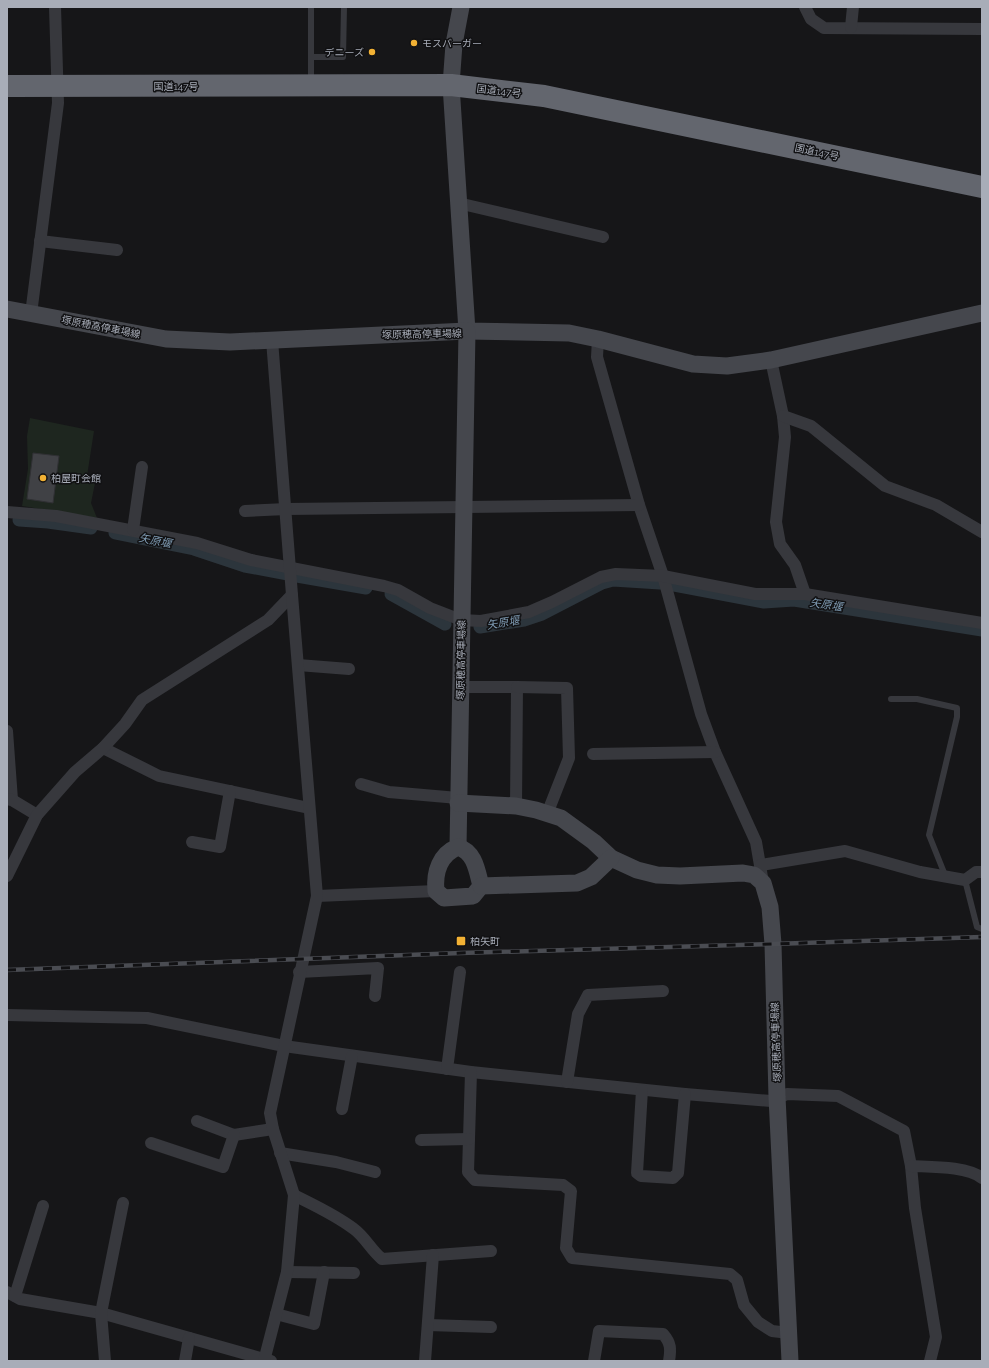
<svg xmlns="http://www.w3.org/2000/svg" width="989" height="1368" font-family="Raleway,'Noto Sans JP',sans-serif">
  <style>
    .green { fill: #1e261f }
    .lines { fill: none; stroke-linecap: round; stroke-linejoin: round }
    .canal { stroke: #2c353c; stroke-width: 13 }
    .building { fill: #404145; stroke: #303034 }
    .lane { stroke: #37383d; stroke-width: 6 }
    .street { stroke: #37383d; stroke-width: 12 }
    .secondary { stroke: #45474d; stroke-width: 17 }
    .highway { stroke: #63666e; stroke-width: 22 }
    .rail-casing { stroke: #4a4c52; stroke-width: 4.5 }
    .rail { stroke: #111113; stroke-width: 3; stroke-dasharray: 9; stroke-linecap: butt }
    .poi-dot { fill: #f2b134; stroke: #111113; stroke-width: 1.5 }
    .labels { text-anchor: middle; dominant-baseline: central; stroke-width: 3; stroke-linejoin: round; paint-order: stroke }
    .poi-label { font-size: 10px; fill: #a8adb8; stroke: #111113; text-anchor: start }
    .street-label { font-size: 10px; fill: #a8adb8; stroke: #111113 }
    .water-label { font-size: 11px; font-style: italic; fill: #7f9bb3; stroke: #111113 }
  </style>
  <rect width="100%" height="100%" fill="#161618"/>
  <polygon class="green" points="30,418 94,431 87,476 96,478 91,503 97,518 22,506 28,469 27,436"/>
  <g class="lines">
    <g class="canal">
      <polyline points="19,520 48,522 91,528"/>
      <polyline points="115,533 194,549 245,566 288,574"/>
      <polyline points="297,576 366,588"/>
      <polyline points="669,584 764,602 794,600 982,630"/>
      <polyline points="391,594 445,624"/>
      <polyline points="480,627 524,620 542,614 602,583 613,580 660,583"/>
    </g>
  </g>
  <polygon class="building" points="33,453 59,456 53,503 27,499"/>
  <g class="lines">
    <g class="lane">
      <polyline points="311,57 343,57 344,7"/>
      <polyline points="311,82 311,7"/>
      <polyline points="891,699 917,699 957,708 957,717 929,835 945,875"/>
      <polyline points="965,880 977,927 982,929"/>
    </g>
    <g class="street">
      <polyline points="805,7 811,19 824,28 982,29"/>
      <polyline points="851,27 853,7"/>
      <polyline points="458,203 603,237"/>
      <polyline points="40,241 117,250"/>
      <polyline points="31,314 58,103 55,7"/>
      <polyline points="598,339 597,357 639,505 663,576 701,714 715,752 756,842 763,883"/>
      <polyline points="771,360 783,416 785,437 776,522 780,544 795,565 805,594"/>
      <polyline points="783,416 811,426 885,486 936,505 982,532"/>
      <polyline points="245,511 286,509 639,505"/>
      <polyline points="7,512 56,516 197,543 251,560 384,586 398,590 430,608 461,620 481,621 529,612 552,602 601,577 616,574 663,576 755,594 805,594 982,623"/>
      <polyline points="133,530 142,467"/>
      <polyline points="298,665 349,669"/>
      <polyline points="460,687 517,687 516,806"/>
      <polyline points="517,687 567,688 569,758 547,814"/>
      <polyline points="7,731 12,800"/>
      <polyline points="103,748 159,776 309,808"/>
      <polyline points="593,754 715,752"/>
      <polyline points="361,784 389,792 458,798"/>
      <polyline points="7,799 12,800 37,815"/>
      <polyline points="192,842 220,847 230,791"/>
      <polyline points="761,865 845,851 920,872 965,880 976,872 982,872"/>
      <polyline points="7,876 37,815 75,772 103,748 125,724 142,700 268,620 292,595"/>
      <polyline points="317,896 436,891"/>
      <polyline points="299,972 378,968 375,996"/>
      <polyline points="7,1015 147,1018 284,1046 471,1072 685,1094 771,1101 787,1094 838,1096 904,1131 911,1166 915,1208 936,1337 930,1361"/>
      <polyline points="447,1069 460,972"/>
      <polyline points="471,1072 468,1172 475,1180 563,1185 571,1191 566,1248 572,1258 730,1274 737,1280 744,1305 758,1322 772,1331 789,1333"/>
      <polyline points="567,1082 578,1014 588,995 663,991"/>
      <polyline points="642,1090 637,1173 641,1176 673,1178 678,1173 685,1094"/>
      <polyline points="342,1109 352,1056"/>
      <polyline points="197,1121 234,1135 273,1129"/>
      <polyline points="421,1140 469,1139"/>
      <polyline points="151,1143 223,1167 234,1135"/>
      <polyline points="280,1153 336,1162 375,1172"/>
      <path d="M 911,1166 C 931,1167 967,1166 982,1178"/>
      <path d="M 294,1195 C 314,1205 336,1215 354,1229 C 365,1237 371,1250 382,1259 L 491,1251"/>
      <polyline points="287,1272 354,1273"/>
      <polyline points="7,1292 20,1299 101,1313 271,1361"/>
      <polyline points="15,1296 43,1206"/>
      <polyline points="276,1314 314,1324 324,1272"/>
      <polyline points="428,1325 491,1327"/>
      <polyline points="105,1361 101,1313 123,1203"/>
      <polyline points="185,1361 189,1338"/>
      <polyline points="264,1361 287,1272 294,1195 273,1129 270,1113 317,896 292,595 272,340"/>
      <polyline points="425,1361 433,1255"/>
      <path d="M 594,1361 L 599,1331 L 663,1334 C 671,1343 671,1349 669,1361"/>
    </g>
    <g class="secondary">
      <polyline points="461,7 454,44 451,85 467,331 569,333 598,339 693,364 727,366 771,360 982,313"/>
      <polyline points="7,309 166,339 230,342 467,331 458,847"/>
      <polyline points="458,803 516,806 536,810 561,818 594,842 611,858 637,870 657,875 680,876 743,873 754,875 763,883 770,907 773,944 777,1097 790,1361"/>
      <path d="M 458,847 C 475,852 477,871 481,886 L 473,896 L 444,898 L 436,891 C 434,872 440,854 458,847 Z"/>
      <polyline points="481,886 577,883 591,877 611,858"/>
    </g>
    <polyline class="highway" points="7,86 451,85 544,96 982,187"/>
    <g class="rail-casing">
      <polyline id="rail" points="7,970 461,953 773,944 982,937"/>
    </g>
    <use href="#rail" class="rail"/>
  </g>
  <g class="poi-dot">
    <circle cx="414" cy="43" r="4"/>
    <circle cx="372" cy="52" r="4"/>
    <circle cx="43" cy="478" r="4"/>
    <rect x="456" y="936" width="10" height="10" rx="2"/>
  </g>
  <g class="labels">
    <g class="poi-label">
      <text x="422" y="43">モスバーガー</text>
      <text x="364" y="52" text-anchor="end">デニーズ</text>
      <text x="51" y="478">柏屋町会館</text>
      <text x="470" y="941">柏矢町</text>
    </g>
    <g class="street-label">
      <text x="176" y="86">国道147号</text>
      <text transform="translate(499 91) rotate(7)">国道147号</text>
      <text transform="translate(817 152) rotate(12)">国道147号</text>
      <text transform="translate(101 327) rotate(11)">塚原穂高停車場線</text>
      <text transform="translate(422 334) rotate(-1)">塚原穂高停車場線</text>
      <text transform="translate(461 660) rotate(-89)">塚原穂高停車場線</text>
      <text transform="translate(776 1042) rotate(-92)">塚原穂高停車場線</text>
    </g>
    <g class="water-label">
      <text transform="translate(155 541) rotate(11)">矢原堰</text>
      <text transform="translate(826 605) rotate(9)">矢原堰</text>
      <text transform="translate(503 623) rotate(-9)">矢原堰</text>
    </g>
  </g>
  <rect width="989" height="1368" fill="none" stroke="#a8adb8" stroke-width="16"/>
</svg>
